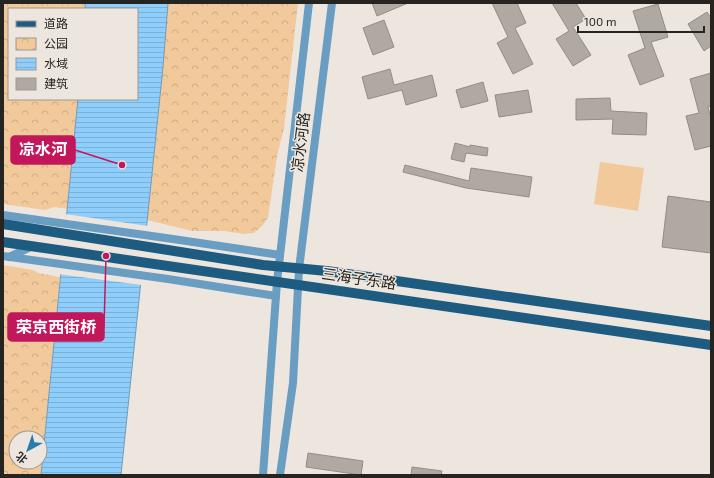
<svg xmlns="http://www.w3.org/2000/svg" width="714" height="478" font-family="'Exo 2','Noto Sans SC',sans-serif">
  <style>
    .park { fill: url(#park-crowns); fill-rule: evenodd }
    .garden { fill: #f1c99a }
    .water { fill: url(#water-rules); stroke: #709bba }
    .pier { fill: #ede6de }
    .building { fill: #b0a9a2; stroke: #928c85 }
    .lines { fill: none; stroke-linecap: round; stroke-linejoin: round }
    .minor { stroke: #6a9dc2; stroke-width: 8 }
    .major { stroke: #1e5b81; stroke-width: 10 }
    .labels { text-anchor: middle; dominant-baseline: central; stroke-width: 3; stroke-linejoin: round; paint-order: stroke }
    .street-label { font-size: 15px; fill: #262421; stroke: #ede6de }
    .leader { fill: none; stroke: #c2185b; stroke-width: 1.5 }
    .callout-dot { fill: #c2185b; stroke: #ede6de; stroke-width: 1.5 }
    .callout { fill: #c2185b; stroke: #c2185b; stroke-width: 1.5 }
    .callout-label { font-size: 16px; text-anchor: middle; font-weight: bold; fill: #fff }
  </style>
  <defs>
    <pattern id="park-crowns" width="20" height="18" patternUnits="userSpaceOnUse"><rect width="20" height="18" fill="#f1c99a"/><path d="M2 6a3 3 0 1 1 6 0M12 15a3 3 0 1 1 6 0" fill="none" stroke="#ceac84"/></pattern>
    <pattern id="water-rules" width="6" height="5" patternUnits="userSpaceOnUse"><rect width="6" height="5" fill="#8fcefb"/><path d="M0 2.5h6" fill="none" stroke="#7bb1d7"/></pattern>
  </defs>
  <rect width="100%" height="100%" fill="#ede6de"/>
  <g class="park">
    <polygon points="3,3 85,3 85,9 9,9 9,99 78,99 68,209 54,207 45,210 3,204"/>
    <polygon points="168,3 298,3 284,128 277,156 268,218 262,226 254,233 244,234 224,231 192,231 147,220 163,67"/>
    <path d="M 3,265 L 33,270 L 38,273 L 60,277 L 41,475 L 3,475 ZM 16,438 L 40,438 L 40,462 L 16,462 Z"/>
  </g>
  <polygon class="garden" points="600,162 644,168 638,211 594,204"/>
  <polygon class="water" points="85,3 168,3 163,67 121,475 41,475 78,99 137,99 137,9 85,9"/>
  <polygon class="pier" points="65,214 148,226 142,285 58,274"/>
  <g class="building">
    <polygon points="372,3 408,3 377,16"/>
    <polygon points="492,3 517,3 526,23 515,28 533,64 513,74 497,43 508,37"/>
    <polygon points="552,3 576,3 586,19 573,27 591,55 573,66 556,39 569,31"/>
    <polygon points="658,4 668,37 651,42 664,76 640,85 628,55 645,48 633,11"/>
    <polygon points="707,12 711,18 711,46 704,51 688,24"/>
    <polygon points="384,20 394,47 373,55 363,28"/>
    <polygon points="390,69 394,85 432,75 437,96 406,105 402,90 368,99 362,77"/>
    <polygon points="711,73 711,106 708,107 711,118 711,146 695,150 686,116 699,113 690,79"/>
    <polygon points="483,82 488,101 461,108 456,90"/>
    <polygon points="528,90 532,112 499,117 495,95"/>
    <polygon points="610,98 611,111 647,113 646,135 612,134 613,119 576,120 576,99"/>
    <polygon points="455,143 470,147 470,145 488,148 487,156 466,153 464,162 451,159"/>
    <polygon points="405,165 469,181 471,168 532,177 529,197 466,188 403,172"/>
    <polygon points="668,196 711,202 711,253 662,247"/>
    <polygon points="308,453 363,461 361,475 306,467"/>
    <polygon points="412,467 442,471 441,475 411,475"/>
  </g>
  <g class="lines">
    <g class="minor">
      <polyline points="3,215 173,239 280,255"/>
      <polyline points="3,256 168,279 276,296"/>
      <polyline points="9,257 33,246"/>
      <polyline points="263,475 277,282 309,3"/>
      <polyline points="280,475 293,383 299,269 332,3"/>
    </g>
    <g class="major">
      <polyline points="3,224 263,265 327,271 711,326"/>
      <polyline points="3,242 711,345"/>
    </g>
  </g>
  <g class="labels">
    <g class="street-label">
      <text transform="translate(300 142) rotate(-83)">凉水河路</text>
      <text transform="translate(359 278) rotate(8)">三海子东路</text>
    </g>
  </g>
  <path class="leader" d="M122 165L75 150M106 256L104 327"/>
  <g class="callout-dot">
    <circle cx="122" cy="165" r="4"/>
    <circle cx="106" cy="256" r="4"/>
  </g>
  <g class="callout">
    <rect x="11" y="136" width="64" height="28" rx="4"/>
    <rect x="8" y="313" width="96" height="28" rx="4"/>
  </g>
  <g class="callout-label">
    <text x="43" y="155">凉水河</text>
    <text x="56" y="333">荣京西街桥</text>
  </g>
  <rect width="714" height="478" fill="none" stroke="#262421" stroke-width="8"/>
  <rect x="8" y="8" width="130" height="92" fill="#ede6de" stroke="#9d9892"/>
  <rect x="16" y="21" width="20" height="6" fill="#1e5b81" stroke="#9d9892"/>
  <text x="44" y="28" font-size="12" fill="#262421">道路</text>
  <rect x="16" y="38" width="20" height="12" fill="url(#park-crowns)" stroke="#9d9892"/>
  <text x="44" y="48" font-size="12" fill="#262421">公园</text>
  <rect x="16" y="58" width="20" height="12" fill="url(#water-rules)" stroke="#9d9892"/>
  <text x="44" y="68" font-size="12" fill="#262421">水域</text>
  <rect x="16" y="78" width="20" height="12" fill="#b0a9a2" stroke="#9d9892"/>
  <text x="44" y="88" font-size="12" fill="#262421">建筑</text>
  <g transform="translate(28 450) rotate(220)"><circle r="19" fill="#ede6de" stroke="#9d9892"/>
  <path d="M0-3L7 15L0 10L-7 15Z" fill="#2a7aac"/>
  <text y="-6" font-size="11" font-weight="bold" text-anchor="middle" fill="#262421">北</text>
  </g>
  <path d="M578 26v6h126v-6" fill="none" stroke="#262421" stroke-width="2"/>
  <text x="584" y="26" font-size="12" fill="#262421" stroke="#ede6de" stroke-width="3" paint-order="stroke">100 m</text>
</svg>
